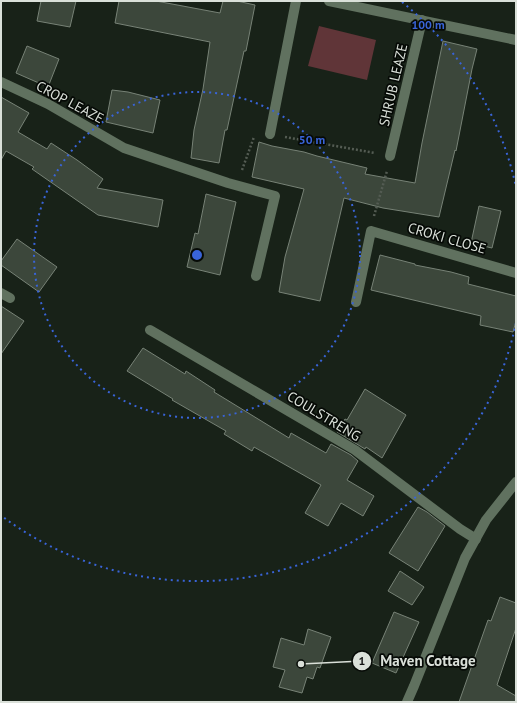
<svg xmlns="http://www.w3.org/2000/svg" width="517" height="703" font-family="'PT Sans',sans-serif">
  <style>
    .park { fill: #603538 }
    .building { fill: #3c473b; stroke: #778276 }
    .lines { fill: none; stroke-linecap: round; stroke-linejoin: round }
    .path { stroke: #545c53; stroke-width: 2.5; stroke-dasharray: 2 2; stroke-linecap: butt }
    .minor { stroke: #60715f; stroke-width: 10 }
    .ring { fill: none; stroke: #3964d8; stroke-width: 2; stroke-dasharray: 2 4 }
    .labels { text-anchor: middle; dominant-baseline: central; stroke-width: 3.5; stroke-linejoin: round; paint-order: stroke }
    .street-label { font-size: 14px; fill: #dae0d9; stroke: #060a06 }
    .centre { fill: #3964d8; stroke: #060a06; stroke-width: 2 }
    .ring-label { font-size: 12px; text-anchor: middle; font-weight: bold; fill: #3964d8; stroke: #060a06; stroke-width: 3.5; stroke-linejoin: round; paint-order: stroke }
    .leader { fill: none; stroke: #dae0d9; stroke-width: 1.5 }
    .callout-dot { fill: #dae0d9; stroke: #060a06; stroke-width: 1.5 }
    .mark-label { font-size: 12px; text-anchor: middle; font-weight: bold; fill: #111 }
    .callout-label { font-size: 15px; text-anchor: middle; font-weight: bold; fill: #dae0d9; stroke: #060a06; stroke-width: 3.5; stroke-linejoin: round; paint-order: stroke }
  </style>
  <rect width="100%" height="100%" fill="#182218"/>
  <polygon class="park" points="319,26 376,40 367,80 308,66"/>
  <g class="building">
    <polygon points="41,1 76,1 70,27 37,21"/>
    <polygon points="119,1 156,1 220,13 223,1 237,1 255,5 246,51 244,51 227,130 225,130 219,163 191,158 194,130 203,89 210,42 115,23"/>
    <polygon points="443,41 477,49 472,69 456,151 455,150 439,217 383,208 344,198 320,301 279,292 285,257 304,189 252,177 259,142 272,146 304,152 317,156 367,168 365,174 415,183 422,143"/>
    <polygon points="27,46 59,59 48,87 16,73"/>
    <polygon points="112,90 128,92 160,100 153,133 106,122"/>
    <polygon points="1,97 29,113 18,132 47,149 51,143 77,160 103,179 97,188 163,200 158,227 98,215 32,169 34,167 6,151 1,160"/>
    <polygon points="206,194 236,202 220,275 187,267 195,233 198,234"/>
    <polygon points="479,206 501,211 492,248 471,243"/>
    <polygon points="17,239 57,267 39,292 1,265 1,261"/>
    <polygon points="380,255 415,264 415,265 451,272 469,277 468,284 516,296 516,321 513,332 480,325 481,316 371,290"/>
    <polygon points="1,306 24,321 1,354"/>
    <polygon points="143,348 185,374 186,371 215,390 214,392 289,438 291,433 326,453 331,444 351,455 358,461 347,480 374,496 363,516 341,503 328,526 305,513 321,485 254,447 252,451 224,434 226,431 172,400 173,399 127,371"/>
    <polygon points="365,389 406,415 382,458 366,447 365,449 337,432 345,419 347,420"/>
    <polygon points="418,507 427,512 445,526 418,571 389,553"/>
    <polygon points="400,571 424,587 412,605 388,591"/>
    <polygon points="500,597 516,603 516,628 497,685 516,696 516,702 459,702 488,620 491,621"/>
    <polygon points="394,612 419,622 396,673 372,663"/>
    <polygon points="308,629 331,637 320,668 317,667 313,679 307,677 302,693 279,687 285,670 273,667 281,638 304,645"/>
  </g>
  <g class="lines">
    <g class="path">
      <polyline points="285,137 375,153"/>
      <polyline points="242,170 254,137"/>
      <polyline points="374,216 387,171"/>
    </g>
    <g class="minor">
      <polyline points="329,1 516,40"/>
      <polyline points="1,82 48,104 124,148 228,183 275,196 256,276"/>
      <polyline points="270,134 296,1"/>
      <polyline points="390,156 422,20"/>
      <polyline points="1,293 10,298"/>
      <polyline points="356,302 371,231 516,273"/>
      <polyline points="150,330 355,450 460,529 476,539"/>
      <polyline points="407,702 414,686 465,558 486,520 516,482"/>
    </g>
  </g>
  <g class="ring">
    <circle cx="197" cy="255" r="163"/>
    <path d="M516 323A326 326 0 0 1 3 517M402 2A326 326 0 0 1 516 187"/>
  </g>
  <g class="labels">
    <g class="street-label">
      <text transform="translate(393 85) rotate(-77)">SHRUB LEAZE</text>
      <text transform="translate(70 102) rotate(28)">CROP LEAZE</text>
      <text transform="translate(447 238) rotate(16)">CROKI CLOSE</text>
      <text transform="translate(324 416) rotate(31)">COULSTRENG</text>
    </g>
  </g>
  <circle cx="197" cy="255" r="6" class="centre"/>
  <g class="ring-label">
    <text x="428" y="29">100 m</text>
    <text x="312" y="144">50 m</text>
  </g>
  <path class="leader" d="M301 664L362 661"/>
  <g class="callout-dot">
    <circle cx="301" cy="664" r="4"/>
    <circle cx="362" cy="661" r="10"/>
  </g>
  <g class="mark-label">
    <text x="362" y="665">1</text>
  </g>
  <g class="callout-label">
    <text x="428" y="666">Maven Cottage</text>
  </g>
  <rect width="517" height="703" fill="none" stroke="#dae0d9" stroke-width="4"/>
</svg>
